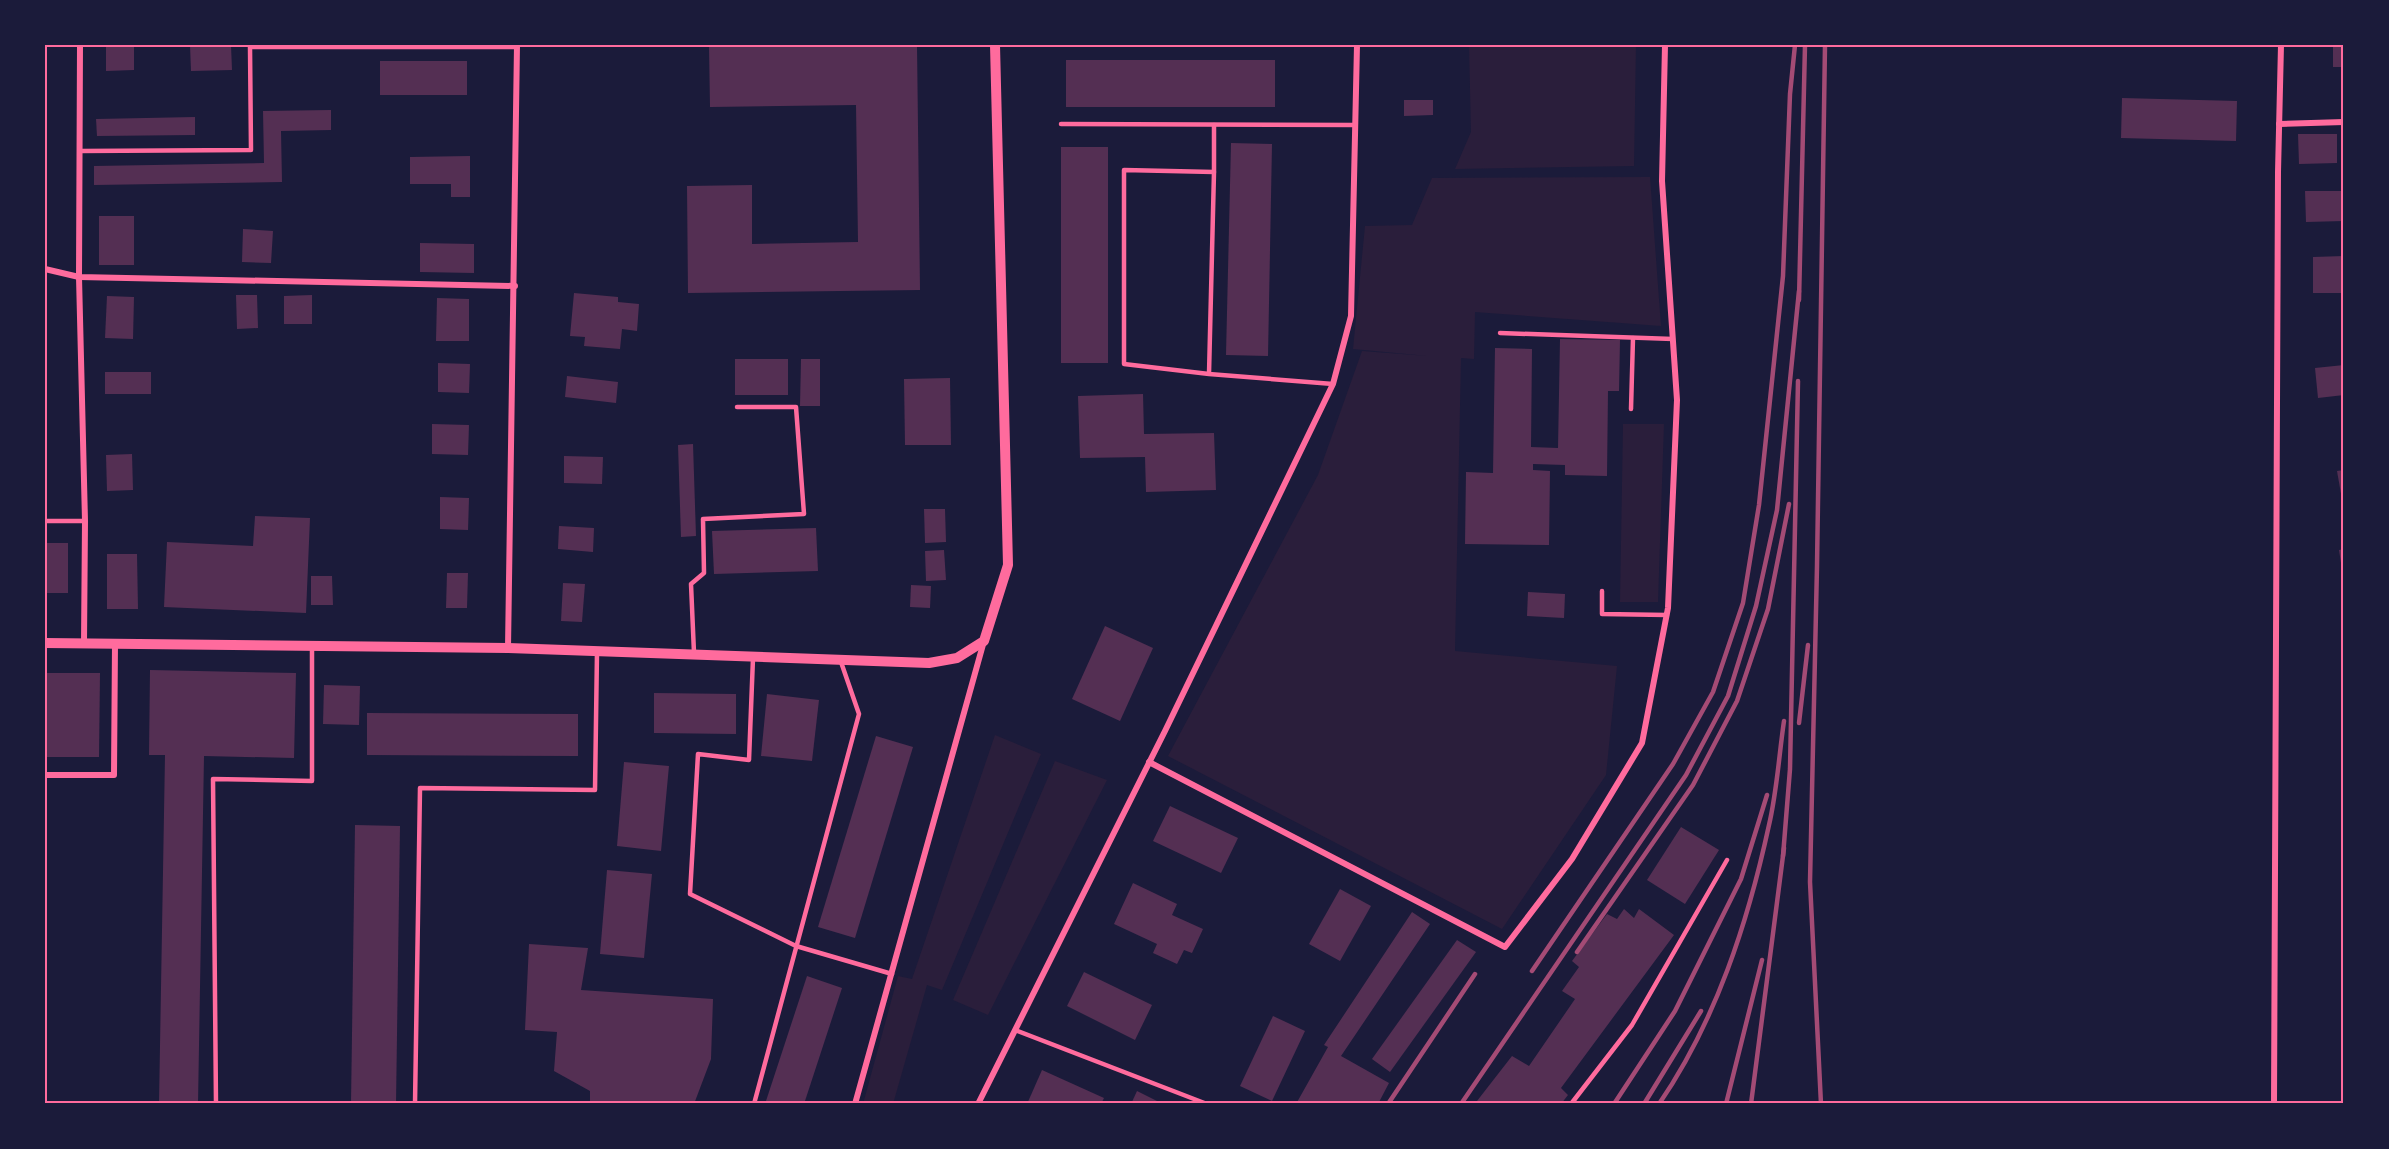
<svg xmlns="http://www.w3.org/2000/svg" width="2389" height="1149" font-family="'Fira Sans Condensed',sans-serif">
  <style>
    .green { fill: #2a1e3b }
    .building { fill: #542f53 }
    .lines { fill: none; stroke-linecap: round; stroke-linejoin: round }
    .service { stroke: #ff6b9d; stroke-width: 4.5 }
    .minor { stroke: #ff6b9d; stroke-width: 6 }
    .tertiary { stroke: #ff6b9d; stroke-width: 10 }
    .rail { stroke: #a44b75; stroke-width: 4.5 }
    .neatline { fill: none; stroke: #ff6b9d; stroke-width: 2 }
  </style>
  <rect width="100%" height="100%" fill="#1b1b3a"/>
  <g class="green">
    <polygon points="1469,45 1636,45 1634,166 1455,169 1471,132"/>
    <polygon points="1650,177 1661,326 1475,312 1474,359 1461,358 1455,651 1617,666 1606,775 1502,929 1168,756 1318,475 1362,351 1428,356 1353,349 1365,226 1412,225 1432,178"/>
    <polygon points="1623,424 1664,424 1658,602 1620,602"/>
    <polygon points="995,735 1041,754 942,990 927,985 893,1104 863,1104 898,976 912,979"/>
    <polygon points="1055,761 1107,780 988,1015 953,1000"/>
  </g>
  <g class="building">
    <polygon points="106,45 134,45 134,70 106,71"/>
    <polygon points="190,45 231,45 232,70 191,71"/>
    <polygon points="709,45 917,45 920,290 688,293 687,186 752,185 752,244 858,242 856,105 710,107"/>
    <rect x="2333" y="45" width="11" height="22"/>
    <rect x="1066" y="60" width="209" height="47"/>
    <rect x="380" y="61" width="87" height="34"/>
    <polygon points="2122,98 2237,101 2236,141 2121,138"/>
    <polygon points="1404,100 1433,100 1433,115 1404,116"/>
    <polygon points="331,110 331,130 281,131 282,182 94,185 94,166 264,163 263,111"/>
    <polygon points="195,117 195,135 97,136 96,119"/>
    <polygon points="2298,134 2337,134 2337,163 2299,164"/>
    <polygon points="1231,143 1272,144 1268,356 1226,355"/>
    <rect x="1061" y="147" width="47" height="216"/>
    <polygon points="470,156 470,197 451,197 451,184 410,184 410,157"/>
    <polygon points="2305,191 2344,191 2344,221 2306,222"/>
    <rect x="99" y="216" width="35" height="49"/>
    <polygon points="243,229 273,231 271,263 242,262"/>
    <polygon points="420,243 474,244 474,273 420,272"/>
    <polygon points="2344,256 2344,293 2313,293 2313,257"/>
    <polygon points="574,293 618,297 618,302 639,304 637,331 622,329 620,349 584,346 585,337 570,336"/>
    <polygon points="236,295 257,295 258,328 237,329"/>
    <polygon points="312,295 312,324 284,324 284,296"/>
    <polygon points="107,296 134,297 133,339 105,338"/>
    <polygon points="437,298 469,299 469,341 436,341"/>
    <polygon points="1560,339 1620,340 1619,391 1608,391 1607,476 1565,475 1565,465 1533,464 1533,470 1550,471 1549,545 1465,544 1466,472 1493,473 1495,348 1532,349 1531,447 1558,448"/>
    <rect x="735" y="359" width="53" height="36"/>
    <polygon points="801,359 820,359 820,406 800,406"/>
    <polygon points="438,363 470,364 469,393 438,392"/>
    <polygon points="2344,365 2344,395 2318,398 2315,368"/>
    <rect x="105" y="372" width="46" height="22"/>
    <polygon points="567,376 618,382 616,403 565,397"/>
    <polygon points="950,378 951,445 905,445 904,379"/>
    <polygon points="1143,394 1144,434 1214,433 1216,490 1146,492 1145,457 1080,458 1078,396"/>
    <polygon points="432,424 469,425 468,455 432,454"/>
    <polygon points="693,444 696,536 681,537 678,445"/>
    <polygon points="132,454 133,490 107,491 106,455"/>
    <polygon points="564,456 603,457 602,484 564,483"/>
    <polygon points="2344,470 2344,505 2343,505 2337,471"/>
    <polygon points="440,497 469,498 468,530 440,529"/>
    <polygon points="924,509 945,509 946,542 925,543"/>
    <polygon points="255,516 310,518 306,613 164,607 167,542 253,546"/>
    <polygon points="559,526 594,528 593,552 558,549"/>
    <polygon points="816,528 818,571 714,574 712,531"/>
    <rect x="45" y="543" width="23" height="50"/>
    <polygon points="2344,549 2344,576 2343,576 2339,550"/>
    <polygon points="944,550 946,580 926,581 925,551"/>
    <polygon points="107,554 137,554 138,609 107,609"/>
    <polygon points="447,573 468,573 467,608 446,608"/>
    <polygon points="311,576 332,576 333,605 311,605"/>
    <polygon points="563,583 585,584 582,622 561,621"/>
    <polygon points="911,585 931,586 930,608 910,607"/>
    <polygon points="1528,592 1565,594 1564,618 1527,616"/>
    <polygon points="1105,626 1153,648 1120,721 1072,699"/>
    <polygon points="150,670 296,673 294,758 204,756 198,1104 159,1104 165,755 149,755"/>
    <polygon points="45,673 100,673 99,757 45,757"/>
    <polygon points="324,685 360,686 359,725 323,724"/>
    <polygon points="654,693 736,694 736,734 654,733"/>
    <polygon points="767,694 819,700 812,761 761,756"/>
    <polygon points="367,713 578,714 578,756 367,755"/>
    <polygon points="876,736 913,747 855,938 818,927"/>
    <polygon points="624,762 669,766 661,851 617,846"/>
    <polygon points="1170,806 1238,838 1221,873 1153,841"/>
    <polygon points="355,825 400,826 396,1104 351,1104"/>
    <polygon points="1681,827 1719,850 1685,904 1647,880"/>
    <rect x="2342" y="848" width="2" height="34"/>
    <polygon points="607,870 652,874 644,958 600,954"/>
    <polygon points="1133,883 1177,904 1172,915 1203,929 1192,953 1184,950 1177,964 1153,953 1157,944 1114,924"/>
    <polygon points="1340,889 1371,906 1340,961 1309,944"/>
    <polygon points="1624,909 1634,918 1639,909 1674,935 1561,1088 1568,1095 1561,1104 1481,1104 1477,1101 1512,1056 1529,1066 1575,999 1562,991 1579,967 1572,961 1607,914 1617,919"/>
    <polygon points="1412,912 1430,924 1341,1056 1389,1083 1378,1104 1296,1104 1328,1047 1324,1045"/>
    <polygon points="1457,940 1476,952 1390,1072 1372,1059"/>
    <polygon points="529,944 588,948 581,990 713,999 711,1059 694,1104 590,1104 590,1091 554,1071 557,1032 525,1030"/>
    <polygon points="1084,972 1152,1005 1135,1040 1067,1006"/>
    <polygon points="807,976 842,988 804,1104 765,1104"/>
    <polygon points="1273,1016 1305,1031 1272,1101 1240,1086"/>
    <polygon points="1042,1070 1104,1098 1101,1104 1027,1104"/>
    <polygon points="1137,1091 1163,1104 1131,1104"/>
  </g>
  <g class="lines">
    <g class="service">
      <polyline points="1061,124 1355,125"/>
      <polyline points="1214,125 1214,172"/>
      <polyline points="80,151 251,150 250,47 517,47"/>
      <polyline points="1500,333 1673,339"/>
      <polyline points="1209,374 1214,172 1124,170 1124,364 1209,374 1333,384"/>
      <polyline points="1631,409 1633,338"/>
      <polyline points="45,521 85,521"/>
      <polyline points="1602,591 1602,614 1667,615"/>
      <polyline points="694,653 691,584 704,573 703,519 804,514 796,407 737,407"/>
      <polyline points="753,658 749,760 698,754 690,894 796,946 892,974"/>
      <polyline points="1015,1030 1207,1104"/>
      <polyline points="216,1104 213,779 312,781 312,647"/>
      <polyline points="415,1104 420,788 595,790 597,652"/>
      <polyline points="754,1104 859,714 841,662"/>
      <polyline points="1571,1104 1632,1025 1727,860"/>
    </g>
    <g class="minor">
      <polyline points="80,45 79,277 85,521 84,643"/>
      <polyline points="2279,124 2344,122"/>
      <polyline points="45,269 79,277 515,286"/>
      <polyline points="508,648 517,45"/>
      <polyline points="1149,762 1505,947 1572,859 1642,743 1668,608 1677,400 1662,181 1665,45"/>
      <polyline points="45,775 114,775 115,643"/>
      <polyline points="855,1104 984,641"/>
      <polyline points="978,1104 1165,731 1333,384 1351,316 1357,45"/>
      <polyline points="2274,1104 2278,172 2281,45"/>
    </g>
    <polyline class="tertiary" points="45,643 508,648 929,663 957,658 984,641 1008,565 995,45"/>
    <g class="rail">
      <polyline points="1799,300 1805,45"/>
      <polyline points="1799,723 1808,645"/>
      <polyline points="1783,856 1790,769 1798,381"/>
      <polyline points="1577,952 1693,785 1737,701 1768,609 1789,504"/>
      <polyline points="1532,971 1673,764 1713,692 1743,603 1759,505 1783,276 1790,94 1795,45"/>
      <polyline points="1388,1104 1475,974"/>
      <polyline points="1461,1104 1686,775 1728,696 1756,606 1777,510 1799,291"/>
      <polyline points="1614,1104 1675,1011 1741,879 1767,795"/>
      <polyline points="1644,1104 1701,1011"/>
      <path d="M 1659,1104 C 1716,1021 1748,922 1769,825 C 1777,791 1779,755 1784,721"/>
      <polyline points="1726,1104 1762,960"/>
      <polyline points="1751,1104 1784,848"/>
      <polyline points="1821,1104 1810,882 1817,566 1825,45"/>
    </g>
  </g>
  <rect width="2389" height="1149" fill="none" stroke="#1b1b3a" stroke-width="93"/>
  <rect x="46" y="46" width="2296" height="1056" class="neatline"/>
</svg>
